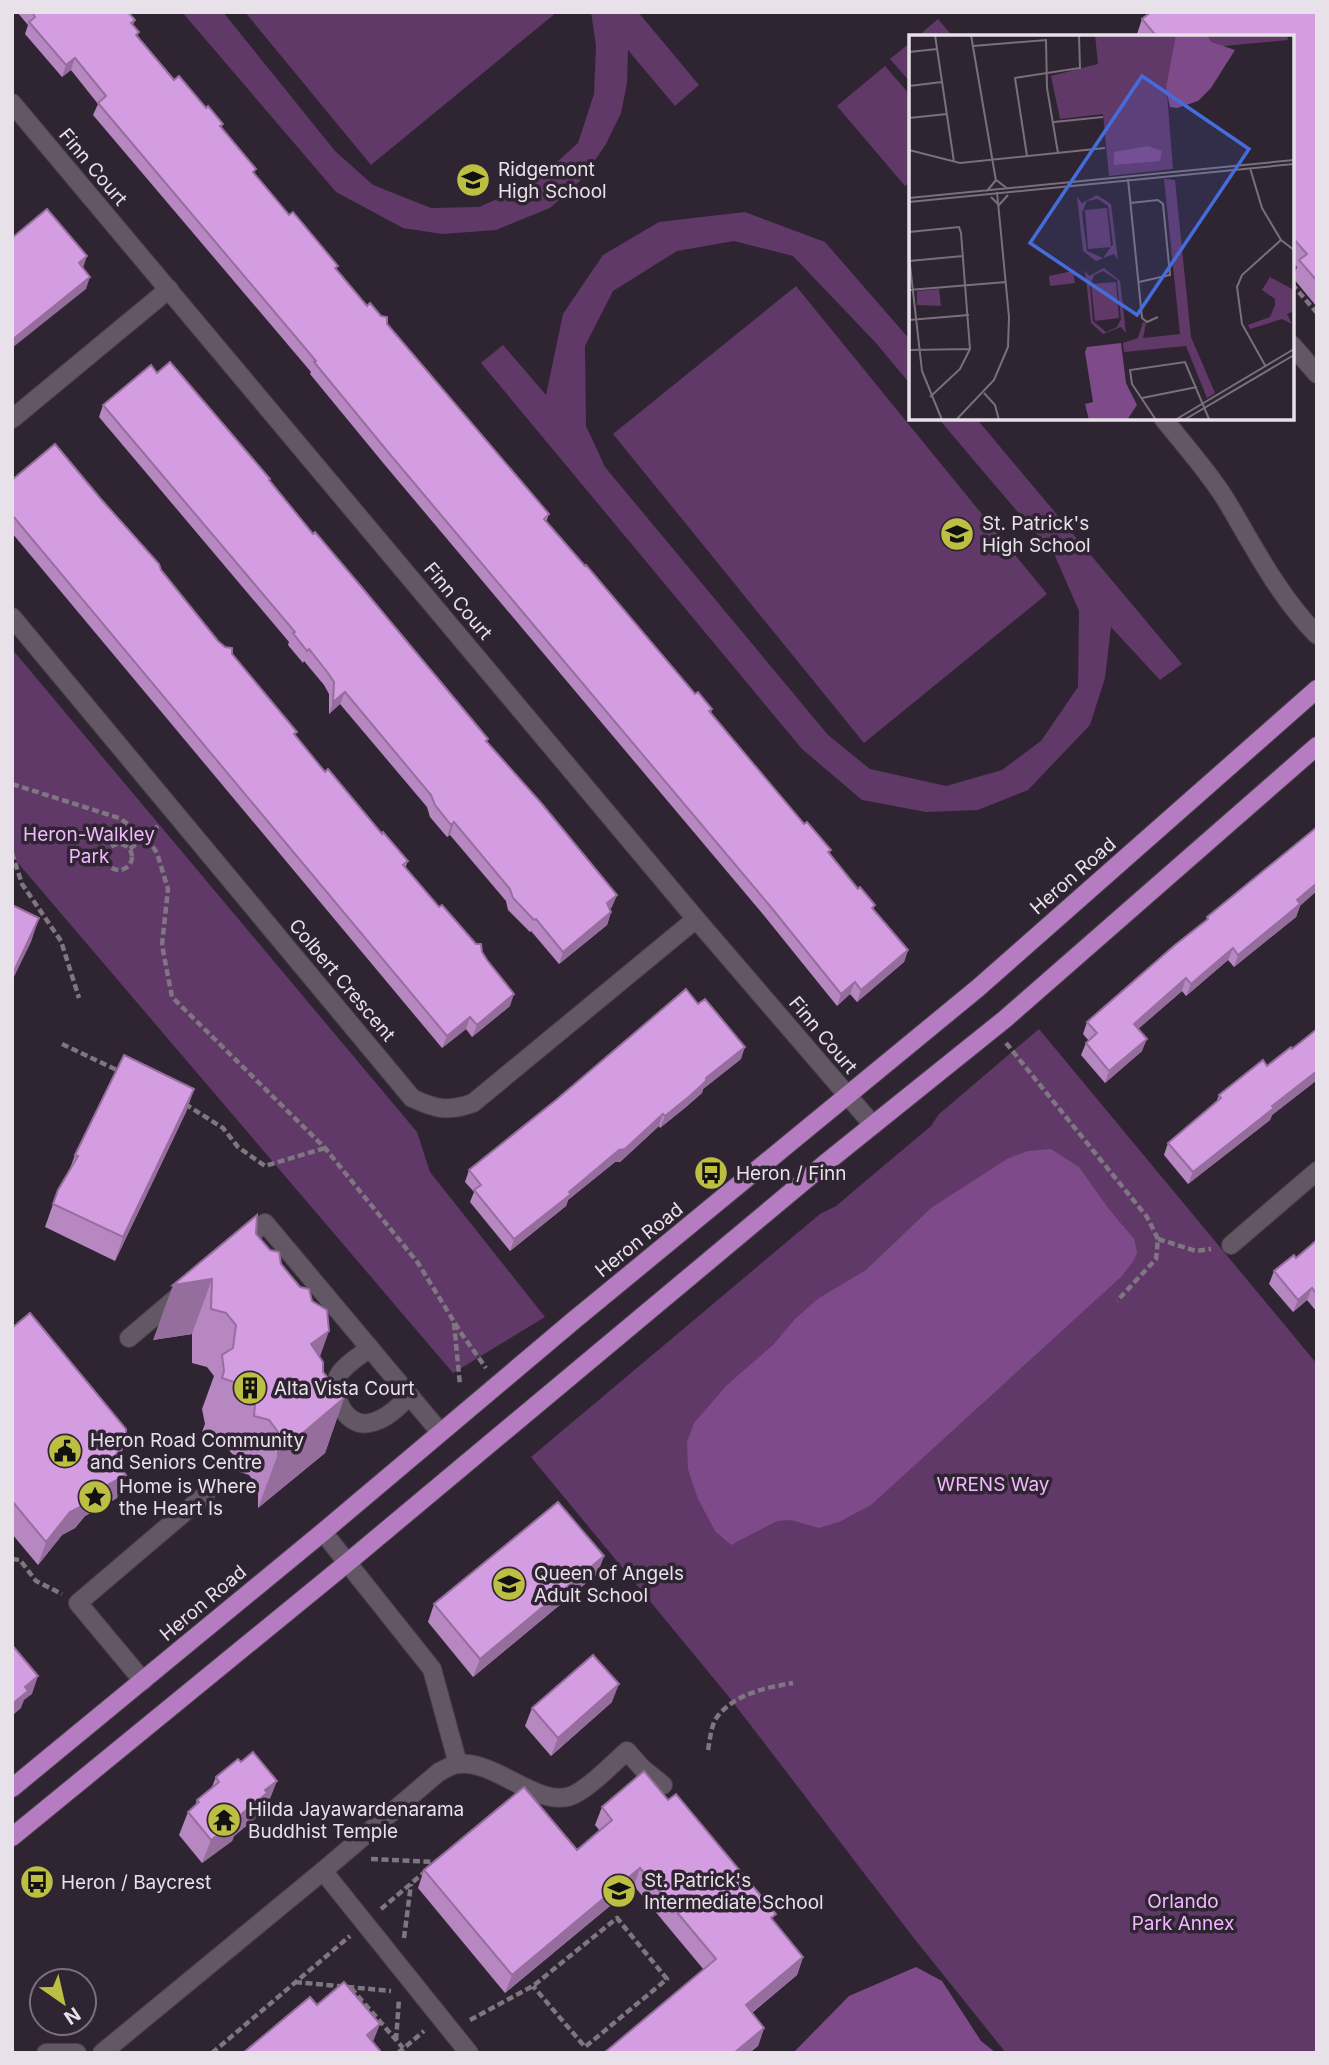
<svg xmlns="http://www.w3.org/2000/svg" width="1329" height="2065" font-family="Inter,sans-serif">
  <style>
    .green { fill: #603968 }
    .forest { fill: #7e4a89 }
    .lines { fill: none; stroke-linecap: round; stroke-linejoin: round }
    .minor-casing { stroke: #49404b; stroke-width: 20 }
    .major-casing { stroke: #49404b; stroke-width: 20 }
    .path { stroke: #7f7681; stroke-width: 4.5; stroke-dasharray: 7 3.5; stroke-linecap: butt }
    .minor { stroke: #635665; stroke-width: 18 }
    .major { stroke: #b57cc1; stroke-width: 18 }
    .wall { fill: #b787c2 }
    .shaded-wall { fill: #956e9e }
    .building { fill: #d59de1; stroke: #956e9e; stroke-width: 2 }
    .labels { text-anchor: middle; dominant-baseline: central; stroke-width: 7; stroke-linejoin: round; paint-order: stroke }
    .street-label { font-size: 19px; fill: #e8e1e9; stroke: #2f2431 }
    .poi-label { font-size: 19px; fill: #e8e1e9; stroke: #2f2431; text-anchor: start }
    .park-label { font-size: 19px; fill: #f2b8ff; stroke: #2f2431 }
    .inset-road { fill: none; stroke: #79707b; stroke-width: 2 }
    .view { fill: #466bdb; fill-opacity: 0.15; stroke: #466bdb; stroke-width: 3.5 }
    .inset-edge { fill: none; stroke: #e8e1e9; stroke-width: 3.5 }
  </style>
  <rect width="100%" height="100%" fill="#2f2431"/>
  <g class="green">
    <polygon points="182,12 223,12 335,151 373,185 431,208 479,207 535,182 578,143 594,94 596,46 591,12 638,12 699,85 675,106 628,50 627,83 621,113 606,144 582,179 550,208 496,230 442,234 403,228 336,192"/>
    <polygon points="245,12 557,12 371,165"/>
    <polygon points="938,19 953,37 917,37"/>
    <polygon points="911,42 911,83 890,59"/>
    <polygon points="885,66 911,96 911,181 905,186 837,106"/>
    <polygon points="745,212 825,242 911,341 911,385 876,343 793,256 734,241 677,251 613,291 585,346 586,426 605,467 828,735 870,769 946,786 1002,770 1041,741 1078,687 1079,611 1055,556 938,418 976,418 1182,664 1160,680 1111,627 1105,678 1090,725 1028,790 978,810 926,812 862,800 802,749 481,363 503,345 546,395 563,314 603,255 659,222"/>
    <polygon points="796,286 1047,594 864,743 613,434"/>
    <polygon points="12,649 417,1132 430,1172 545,1317 453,1373 12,856"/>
    <polygon points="1039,1029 1317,1364 1317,2053 1006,2053 913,1937 729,1697 531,1457 820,1214 836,1206 931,1126 939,1114"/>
  </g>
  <g class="forest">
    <polygon points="1051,1149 1079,1167 1108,1208 1134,1239 1137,1252 1134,1260 1122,1276 871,1505 839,1522 819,1528 791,1520 777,1521 731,1545 715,1531 698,1499 688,1469 687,1442 694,1423 727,1385 773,1345 796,1318 819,1298 866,1270 931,1208 1007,1159 1028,1151"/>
    <polygon points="916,1967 942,1981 981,2041 996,2053 793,2053 849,1996"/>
  </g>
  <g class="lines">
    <g class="minor-casing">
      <g id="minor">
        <polyline points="12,103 696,919 873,1125"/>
        <polyline points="1292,345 1317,374"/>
        <path d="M 1163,418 C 1184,445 1208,471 1226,500 C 1254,547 1278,595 1317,635"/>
        <polyline points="12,419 169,289"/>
        <path d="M 12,617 L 412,1098 C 435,1109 448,1112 473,1103 L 696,919"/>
        <polyline points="238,1245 265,1223 440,1432"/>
        <polyline points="1231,1245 1317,1171"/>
        <polyline points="129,1338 182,1293"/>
        <path d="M 370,1348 C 361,1355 347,1363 340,1373 C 327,1392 346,1428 369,1423 C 386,1420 398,1407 410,1396"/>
        <polyline points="323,1532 432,1669 458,1764"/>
        <polyline points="143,1681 78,1603 206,1494"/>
        <polyline points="323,1871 469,2053"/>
        <polyline points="46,2053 77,2053"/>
        <path d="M 102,2053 L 323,1871 L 439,1772 C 445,1769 453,1764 459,1764 C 498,1760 543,1814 577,1793 C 595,1783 612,1764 627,1751 L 642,1768 L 663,1785"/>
      </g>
    </g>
    <g class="major-casing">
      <g id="major">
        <polyline points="12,1788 323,1532 573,1321 978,988 1317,689"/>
        <polyline points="12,1837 347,1563 827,1162 1005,1019 1317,746"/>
      </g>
    </g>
    <g class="path">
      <polyline points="1292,284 1317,313"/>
      <polyline points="12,784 119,818 145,835 157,853 168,889 162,945 172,997 325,1148 418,1263 461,1333 486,1368"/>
      <circle cx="119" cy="857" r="13"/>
      <polyline points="130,849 158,826"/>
      <polyline points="12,853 22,884 61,941 79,998"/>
      <polyline points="1006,1043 1147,1217 1158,1239 1156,1259 1117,1301"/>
      <polyline points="62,1044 121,1072"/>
      <polyline points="185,1104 223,1128 238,1147 265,1166 325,1148"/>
      <polyline points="1158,1239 1196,1251 1211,1249"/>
      <polyline points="454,1323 460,1385"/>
      <polyline points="12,1559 20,1560 36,1581 62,1594"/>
      <path d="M 708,1750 C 710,1740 711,1725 717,1717 C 736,1693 765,1688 793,1683"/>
      <polyline points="371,1859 436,1862"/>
      <polyline points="381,1909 427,1870"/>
      <polyline points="404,1938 411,1884"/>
      <polyline points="295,1982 391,1991"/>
      <polyline points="351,1988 403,2048"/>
      <polyline points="470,2020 533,1986 617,1918 667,1979 585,2047 533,1986"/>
      <polyline points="396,2040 399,1999"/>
      <polyline points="212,2053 350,1936"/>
      <polyline points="398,2053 424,2031"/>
    </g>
    <use href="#minor" class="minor"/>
    <use href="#major" class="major"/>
  </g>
  <g class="wall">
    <polygon points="17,12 128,12 135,20 133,25 137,37 174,80 223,124 221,128 254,174 289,215 367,306 387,324 549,514 546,522 695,694 712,709 711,713 804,824 831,850 829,854 858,889 875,905 873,909 908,950 904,962 857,1002 850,994 837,1006 766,918 384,464 310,374 311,372 93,115 98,104 71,70 62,77 25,34 28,25"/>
    <polygon points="1317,12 1317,307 1293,278 1297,267 1292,262 1292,37 1136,37 1142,19"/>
    <polygon points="157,373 270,479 269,481 487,742 612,907 609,909 611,912 607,925 559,964 531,931 530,932 508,910 506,901 450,835 447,837 430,817 427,807 340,704 329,714 329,694 324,685 304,661 303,663 288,645 289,642 99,417 103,405"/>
    <polygon points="12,480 100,498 161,570 218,641 232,654 295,736 325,772 408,861 405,868 439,907 482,952 510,1006 472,1037 466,1029 442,1048 12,533"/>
    <polygon points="1300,906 1296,917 1234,967 1228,960 1186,996 1182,991 1138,1029 1142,1051 1105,1083 1081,1055 1086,1043 1089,1041 1083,1034 1087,1022 1206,921 1207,917"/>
    <polygon points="741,1059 703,1089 702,1093 686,1107 660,1128 659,1126 620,1162 615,1162 568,1200 566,1206 510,1251 470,1202 474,1192 465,1182 469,1170"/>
    <polygon points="1267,1066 1317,1080 1272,1115 1270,1120 1188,1184 1164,1155 1168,1143 1216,1103 1219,1095"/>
    <polygon points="194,1089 186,1112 115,1261 45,1227 58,1190 69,1171 75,1155"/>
    <polygon points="256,1234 281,1264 320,1357 323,1372 344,1398 325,1453 258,1508 258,1486 249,1475 234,1470 236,1458 217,1437 202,1432 205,1424 202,1409 214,1376 207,1367 192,1363 192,1334 153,1340"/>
    <polygon points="1317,1240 1317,1312 1307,1300 1293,1312 1269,1284 1274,1271 1296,1258"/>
    <polygon points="12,1328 126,1440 117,1464 117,1498 85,1516 75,1528 62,1535 38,1565 12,1534"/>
    <polygon points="604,1556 597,1574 473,1677 428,1622 434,1604"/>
    <polygon points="612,1702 551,1756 525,1726 532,1708"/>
    <polygon points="216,1777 268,1804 260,1810 258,1816 234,1836 232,1841 202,1863 179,1835 188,1812 195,1806 197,1800 211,1789"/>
    <polygon points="668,1800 773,1921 803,1957 797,1975 752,2013 764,2028 758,2046 749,2053 604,2053 704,1970 634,1886 505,1993 418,1888 424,1870 577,1850 600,1831 595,1825 602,1807"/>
  </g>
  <g class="shaded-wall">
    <polygon points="75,58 71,70 62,77 66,65"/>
    <polygon points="87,256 83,268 79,263"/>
    <polygon points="90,277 86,289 12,348 12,340"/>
    <polygon points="345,692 340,704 329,714 333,702"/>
    <polygon points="454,822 450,835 447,837 451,825"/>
    <polygon points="1317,883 1317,891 1300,906 1296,917 1234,967 1238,955 1297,900"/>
    <polygon points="617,895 612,907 602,915 607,903"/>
    <polygon points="611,912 607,925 559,964 563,952"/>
    <polygon points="39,918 31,942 12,981 12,975"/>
    <polygon points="1233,948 1228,960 1186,996 1191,984"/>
    <polygon points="908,950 904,962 857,1002 861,990"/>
    <polygon points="1186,978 1182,991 1130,1036 1134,1024"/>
    <polygon points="855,982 850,994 837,1006 841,994"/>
    <polygon points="514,994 510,1006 472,1037 477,1025"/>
    <polygon points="470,1017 466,1029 442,1048 447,1036"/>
    <polygon points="1147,1039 1142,1051 1105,1083 1109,1071"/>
    <polygon points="745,1047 741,1059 703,1089 702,1093 660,1128 665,1116 706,1078"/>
    <polygon points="1317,1071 1317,1080 1272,1115 1270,1120 1188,1184 1193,1172 1272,1106"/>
    <polygon points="194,1089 186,1112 115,1261 123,1237"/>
    <polygon points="663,1114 659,1126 620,1162 615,1162 568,1200 566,1206 510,1251 514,1239 569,1192"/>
    <polygon points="212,1279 192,1334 153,1340 173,1285"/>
    <polygon points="1312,1288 1307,1300 1293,1312 1298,1300"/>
    <polygon points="329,1331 310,1385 311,1344"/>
    <polygon points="344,1398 325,1453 258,1508 278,1454"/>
    <polygon points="126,1440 118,1463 104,1482 113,1459"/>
    <polygon points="126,1475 117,1498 85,1516 75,1528 62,1535 38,1565 46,1542 70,1512 93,1493"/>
    <polygon points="604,1556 597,1574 473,1677 480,1659"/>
    <polygon points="38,1676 32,1694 24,1700 21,1708 12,1716 12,1704 25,1687"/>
    <polygon points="619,1684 612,1702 551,1756 558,1738"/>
    <polygon points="277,1781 268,1804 260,1810 258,1816 234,1836 232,1841 202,1863 211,1840"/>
    <polygon points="640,1868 634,1886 505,1993 512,1975"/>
    <polygon points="803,1957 797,1975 739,2023 746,2005"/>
    <polygon points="380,2024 371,2047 367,2035"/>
    <polygon points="764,2028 758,2046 749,2053 734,2053"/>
  </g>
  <g class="building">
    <polygon points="32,12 128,12 135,20 131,23 139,32 136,35 174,80 179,76 206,108 208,106 223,124 220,126 256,169 253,172 289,215 293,212 338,266 335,268 367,306 370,303 381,316 387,317 387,324 393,331 549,514 544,519 585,566 586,565 695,694 698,692 712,709 709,711 804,824 807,822 831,850 828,852 858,889 860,887 875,905 872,908 908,950 861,990 855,982 841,994 770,906 388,452 314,362 316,361 98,103 106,96 75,58 66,65 29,22 35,17"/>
    <polygon points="1151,12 1317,12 1317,281 1299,260 1307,254 1292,237 1292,37 1157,37 1142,19"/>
    <polygon points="47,209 87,256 79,263 90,277 12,340 12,238"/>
    <polygon points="170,362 270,479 269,480 313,534 315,532 359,584 469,716 488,739 486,741 542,804 617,895 607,903 611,912 563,952 536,919 534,920 513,898 510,889 454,822 451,825 435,805 431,795 345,692 333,702 334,682 328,673 309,649 307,651 293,633 295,632 103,405 151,365 157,373"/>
    <polygon points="55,444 100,498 159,564 161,570 218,641 225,647 232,648 232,654 297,732 294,734 325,772 328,769 382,834 383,832 408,861 403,865 439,907 442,905 476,944 481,944 482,952 487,960 514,994 477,1025 470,1017 447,1036 12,515 12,480"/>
    <polygon points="1317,827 1317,883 1297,900 1300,904 1238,955 1233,948 1191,984 1186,978 1134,1024 1147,1039 1109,1071 1086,1043 1097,1033 1087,1022 1175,945 1208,919 1207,917"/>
    <polygon points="12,905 39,918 12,975"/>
    <polygon points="686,989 698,1004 705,999 745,1047 706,1078 706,1081 691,1095 665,1116 663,1114 625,1149 619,1150 569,1192 571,1194 514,1239 474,1190 481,1185 469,1170 556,1100"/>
    <polygon points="1317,1029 1317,1071 1272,1106 1274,1108 1193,1172 1168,1143 1221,1098 1219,1095 1263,1060 1267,1066 1291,1047 1292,1049"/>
    <polygon points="124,1055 194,1089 123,1237 53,1204 58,1190 78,1156 75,1155"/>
    <polygon points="257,1215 256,1234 270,1250 279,1252 281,1264 300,1287 309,1289 312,1301 327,1310 329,1331 311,1344 323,1362 323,1372 344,1398 278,1454 278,1432 269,1420 254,1416 255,1404 237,1383 222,1378 224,1371 222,1355 233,1348 236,1325 226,1313 211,1309 212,1279 173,1285"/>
    <polygon points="1317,1240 1317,1294 1312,1288 1298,1300 1274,1271 1294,1255 1296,1258"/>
    <polygon points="30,1313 126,1429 126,1440 113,1459 126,1475 93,1493 84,1505 70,1512 46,1542 12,1501 12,1328"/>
    <polygon points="558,1502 604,1556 480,1659 434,1604"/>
    <polygon points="12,1645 38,1676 25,1687 28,1691 12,1704"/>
    <polygon points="593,1655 619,1684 558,1738 532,1708"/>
    <polygon points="253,1752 277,1781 265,1790 267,1793 239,1816 241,1818 211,1840 188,1812 199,1802 197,1800 219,1782 216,1777 238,1759 241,1762"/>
    <polygon points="644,1771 668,1800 676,1794 776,1914 771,1918 803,1957 746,2005 764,2028 734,2053 604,2053 716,1959 640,1868 512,1975 424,1870 524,1787 577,1850 612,1820 602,1807"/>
    <polygon points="344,1982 380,2024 367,2035 382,2053 243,2053 310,1997 317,2005"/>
  </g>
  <defs>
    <g id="school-disc" transform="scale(1.75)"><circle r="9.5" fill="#bdbf43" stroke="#2f2431"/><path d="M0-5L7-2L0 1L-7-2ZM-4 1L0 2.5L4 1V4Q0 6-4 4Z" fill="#111"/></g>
    <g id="bus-disc" transform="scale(1.75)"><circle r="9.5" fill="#bdbf43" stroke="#2f2431"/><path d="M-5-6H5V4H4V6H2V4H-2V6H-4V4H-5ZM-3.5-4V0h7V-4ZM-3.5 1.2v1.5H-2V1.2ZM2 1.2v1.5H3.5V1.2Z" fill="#111"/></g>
    <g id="building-disc" transform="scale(1.75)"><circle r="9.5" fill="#bdbf43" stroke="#2f2431"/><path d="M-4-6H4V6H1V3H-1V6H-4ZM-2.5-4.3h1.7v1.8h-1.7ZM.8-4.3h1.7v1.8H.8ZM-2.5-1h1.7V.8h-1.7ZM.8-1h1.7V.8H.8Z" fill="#111"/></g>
    <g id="civic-disc" transform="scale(1.75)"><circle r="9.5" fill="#bdbf43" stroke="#2f2431"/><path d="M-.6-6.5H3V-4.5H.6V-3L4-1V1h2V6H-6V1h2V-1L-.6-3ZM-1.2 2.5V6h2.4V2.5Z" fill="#111"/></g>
    <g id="sight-disc" transform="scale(1.75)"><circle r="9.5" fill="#bdbf43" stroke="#2f2431"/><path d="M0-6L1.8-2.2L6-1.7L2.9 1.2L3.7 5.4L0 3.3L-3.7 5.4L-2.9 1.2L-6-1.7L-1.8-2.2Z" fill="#111"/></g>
    <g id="temple-disc" transform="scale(1.75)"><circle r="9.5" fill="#bdbf43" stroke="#2f2431"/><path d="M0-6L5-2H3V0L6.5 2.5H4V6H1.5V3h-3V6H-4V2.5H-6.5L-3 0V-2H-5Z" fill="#111"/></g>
  </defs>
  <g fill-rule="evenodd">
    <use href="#school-disc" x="473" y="180"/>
    <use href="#school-disc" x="957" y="534"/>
    <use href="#bus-disc" x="711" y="1173"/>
    <use href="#building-disc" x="250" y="1388"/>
    <use href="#civic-disc" x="65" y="1451"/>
    <use href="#sight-disc" x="95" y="1497"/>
    <use href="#school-disc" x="509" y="1584"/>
    <use href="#temple-disc" x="224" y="1820"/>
    <use href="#bus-disc" x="37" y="1882"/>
    <use href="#school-disc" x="619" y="1891"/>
  </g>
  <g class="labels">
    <g class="street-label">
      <text transform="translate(93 167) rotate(50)">Finn Court</text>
      <text transform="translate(458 601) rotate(50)">Finn Court</text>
      <text transform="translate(1073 876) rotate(-41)">Heron Road</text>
      <text transform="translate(342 980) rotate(50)">Colbert Crescent</text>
      <text transform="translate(823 1035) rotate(50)">Finn Court</text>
      <text transform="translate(639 1240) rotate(-39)">Heron Road</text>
      <text transform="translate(203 1603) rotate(-40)">Heron Road</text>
    </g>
    <g class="poi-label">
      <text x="498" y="169">Ridgemont<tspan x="498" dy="22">High School</tspan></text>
      <text x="982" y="523">St. Patrick's<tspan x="982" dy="22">High School</tspan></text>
      <text x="736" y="1173">Heron / Finn</text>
      <text x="274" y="1388">Alta Vista Court</text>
      <text x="90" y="1440">Heron Road Community<tspan x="90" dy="22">and Seniors Centre</tspan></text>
      <text x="119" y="1486">Home is Where<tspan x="119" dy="22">the Heart Is</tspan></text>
      <text x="534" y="1573">Queen of Angels<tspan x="534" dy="22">Adult School</tspan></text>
      <text x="248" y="1809">Hilda Jayawardenarama<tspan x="248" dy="22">Buddhist Temple</tspan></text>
      <text x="644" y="1880">St. Patrick's<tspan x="644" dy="22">Intermediate School</tspan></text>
      <text x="61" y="1882">Heron / Baycrest</text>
    </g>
    <g class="park-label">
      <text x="89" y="834">Heron-Walkley<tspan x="89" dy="22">Park</tspan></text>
      <text x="993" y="1484">WRENS Way</text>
      <text x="1183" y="1901">Orlando<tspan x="1183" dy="22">Park Annex</tspan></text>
    </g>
  </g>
  <g transform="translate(909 35)">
    <rect width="385" height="385" fill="#2f2431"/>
    <path d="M 186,0 L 378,0 L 379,5 L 294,13 L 258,58 L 264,134 L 200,141 L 194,79 L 151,84 L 142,41 L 189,29 ZM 255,144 L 266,145 L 282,302 L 306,358 L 298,363 L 277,311 L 215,317 L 214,308 L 229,303 L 234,287 L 237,288 L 234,303 L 271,299 ZM 188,160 L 202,169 L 209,225 L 205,219 L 187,226 L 174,216 L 168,162 L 173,168 ZM 189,164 L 199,171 L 204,209 L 194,223 L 178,216 L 173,178 L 178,166 ZM 198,173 L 202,212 L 179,214 L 176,175 ZM 195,233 L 211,246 L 217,298 L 212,292 L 194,299 L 182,288 L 176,235 L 180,241 ZM 194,236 L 208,245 L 212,284 L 208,292 L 197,297 L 184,286 L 181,251 L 185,240 ZM 164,236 L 166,248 L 141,251 L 140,241 ZM 361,242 L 385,255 L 385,276 L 378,279 L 383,289 L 373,284 L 341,294 L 339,290 L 361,282 L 366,270 L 366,264 L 353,255 ZM 207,247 L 210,283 L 186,286 L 182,249 ZM 30,254 L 32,271 L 8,270 L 8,256 Z" fill="#603968" fill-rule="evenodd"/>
    <path d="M 267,0 L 298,0 L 302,7 L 326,15 L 302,53 L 289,66 L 268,73 L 261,72 L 257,53 ZM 239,111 L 253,116 L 251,126 L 205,130 L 205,117 ZM 212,308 L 217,348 L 228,370 L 218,385 L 180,385 L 176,369 L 184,367 L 176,317 L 178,312 Z" fill="#7e4a89"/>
    <path class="inset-road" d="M 26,0 L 45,127M 62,0 L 87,146M 64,11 L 137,5 L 138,53 L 149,118M 0,17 L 28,14M 0,51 L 33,47M 0,83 L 38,79M 145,87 L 194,82M 0,115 L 51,128 L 196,113M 118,121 L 106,43 L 171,33 L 170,0M 341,133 L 353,173 L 372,205 L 385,215M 219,144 L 233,283 L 238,287 L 249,282M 78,156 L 87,145 L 99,154M 82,162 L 90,170 L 99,160M 0,163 L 385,125M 0,167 L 385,129M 221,168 L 249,165 L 254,169 L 261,240 L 230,247M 0,197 L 50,192 L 52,198 L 61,314 L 51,334 L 21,362M 0,221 L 13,336 L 33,385M 0,226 L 54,221M 0,255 L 97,247M 0,285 L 60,280M 0,315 L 60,314M 357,332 L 333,289 L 328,252 L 333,240 L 372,205M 75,358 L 86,370 L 90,385M 233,363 L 288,352M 47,385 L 85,345 L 99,312 L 100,282 L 88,157M 247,385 L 223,349 L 221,335 L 276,327 L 300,384M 266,385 L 385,314M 275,385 L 385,320"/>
    <path class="view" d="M 233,41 L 340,114 L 228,280 L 121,208 Z"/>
    <rect width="385" height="385" class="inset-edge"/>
  </g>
  <rect width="1329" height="2065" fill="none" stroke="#e8e1e9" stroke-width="28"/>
  <g transform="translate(63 2002) rotate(146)"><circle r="33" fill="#2f2431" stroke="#79707b" stroke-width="2"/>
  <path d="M0-5L12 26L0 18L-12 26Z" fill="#bdbf43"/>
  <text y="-10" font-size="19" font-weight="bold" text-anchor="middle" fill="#e8e1e9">N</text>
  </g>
</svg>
